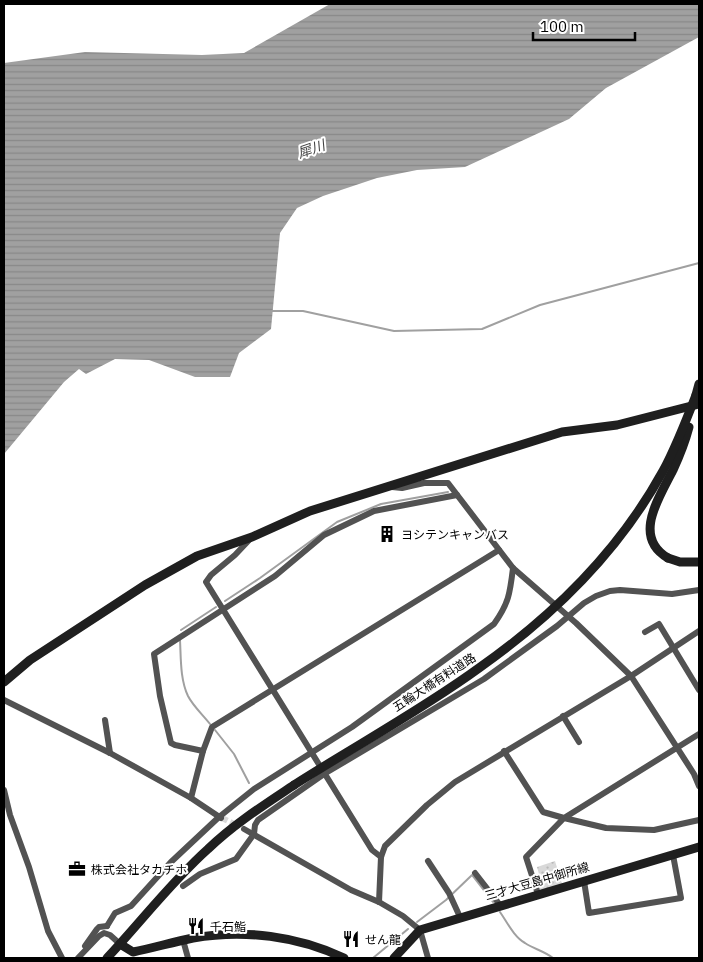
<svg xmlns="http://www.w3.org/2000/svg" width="703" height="962" font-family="'IBM Plex Sans','Noto Sans JP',sans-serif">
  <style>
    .park { fill: url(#park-dots) }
    .water { fill: url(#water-rules) }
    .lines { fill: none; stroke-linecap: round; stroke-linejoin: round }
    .stream { stroke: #a0a0a0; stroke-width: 2 }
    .street-tunnel { stroke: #d9d9d9; stroke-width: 6; stroke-dasharray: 6 3; stroke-linecap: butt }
    .street { stroke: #525252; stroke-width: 6 }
    .secondary { stroke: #1f1f1f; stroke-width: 9 }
    .secondary-bridge { stroke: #1f1f1f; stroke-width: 9 }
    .labels { text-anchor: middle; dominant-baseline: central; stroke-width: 4; stroke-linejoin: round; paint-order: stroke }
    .poi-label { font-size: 12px; fill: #000; stroke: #fff; text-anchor: start }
    .street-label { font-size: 12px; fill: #000; stroke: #fff }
    .water-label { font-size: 14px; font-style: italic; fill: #414141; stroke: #fff }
  </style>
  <defs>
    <pattern id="park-dots" width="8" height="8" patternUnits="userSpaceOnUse" patternTransform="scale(1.25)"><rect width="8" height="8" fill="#d9d9d9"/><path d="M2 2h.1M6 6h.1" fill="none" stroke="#b8b8b8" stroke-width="1.8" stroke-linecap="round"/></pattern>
    <pattern id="water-rules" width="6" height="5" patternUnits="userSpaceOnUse" patternTransform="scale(1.25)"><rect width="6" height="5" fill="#a0a0a0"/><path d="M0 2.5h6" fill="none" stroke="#888"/></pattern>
  </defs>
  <rect width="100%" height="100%" fill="#fff"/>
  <polygon class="park" points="555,861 562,884 542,890 539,889 535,875 539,874 537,867"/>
  <polygon class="water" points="330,4 699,4 699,37 606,88 569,119 465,167 417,170 377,178 323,196 297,208 280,233 271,329 239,353 230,377 195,377 149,360 115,359 86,374 79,369 64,382 4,454 4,63 85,52 202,55 244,53"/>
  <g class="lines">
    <g class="stream">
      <polyline points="272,311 303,311 394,331 482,329 540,305 699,263"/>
      <polyline points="225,601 260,578 337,522 381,504 448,492"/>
      <polyline points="181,630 216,607"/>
      <path d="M 180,640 C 181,658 180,679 188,696 C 193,706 203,715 210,724"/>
      <polyline points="215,730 234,754 249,783"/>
      <path d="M 500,912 C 507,922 514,937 525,943 C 534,949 544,951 553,958"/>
      <polyline points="417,922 446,900 472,875 493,902"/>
      <polyline points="373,958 408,929"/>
    </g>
    <polyline class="street-tunnel" points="222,818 238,826"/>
    <g class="street">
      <polyline points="392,487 402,488 424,483 448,483 513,568 576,623 631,676 694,774 699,786"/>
      <polyline points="252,537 235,555 211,575 206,582 372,850 381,857"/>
      <polyline points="645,632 659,624 699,690"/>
      <polyline points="4,700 110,753 191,798 221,818"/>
      <polyline points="563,716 579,742"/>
      <polyline points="105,720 110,753"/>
      <polyline points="203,751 175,745 171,743 160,696 154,654 275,576 324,535 374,511 457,495"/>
      <polyline points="504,751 543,812 564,818 699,734"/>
      <polyline points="4,790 10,815 29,867 48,931 62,958"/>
      <polyline points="191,798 203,751 212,727 499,550"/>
      <polyline points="244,829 351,890 379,902 403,916 420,930 428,958"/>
      <polyline points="428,861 449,893 460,917"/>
      <polyline points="475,873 500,905"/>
      <polyline points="584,881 589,913 681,898 673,855"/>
      <polyline points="183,886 200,874 236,859 254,834 255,825 258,820 324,774 484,679 557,626 584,603 596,596 610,591 620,590 672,594 699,590"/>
      <polyline points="538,894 526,857 564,818 606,828 654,830 699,820"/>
      <polyline points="379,902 381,857 385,846 427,805 455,782 631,676 699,631"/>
      <path d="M 107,926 L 115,913 L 131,906 L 171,862 L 219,817 L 254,789 L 352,727 L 494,624 C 509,603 510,593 513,568"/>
      <polyline points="183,940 188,958"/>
      <polyline points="85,946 97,929 99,927 107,926"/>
      <polyline points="78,958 99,936 104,933 110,935 120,944"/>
    </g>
    <g class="secondary">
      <polyline points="696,395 699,384"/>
      <polyline points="668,558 680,562 699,562"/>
      <polyline points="4,682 30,660 145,585 197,556 252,537 310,511 562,432 617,425 699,404"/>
      <path d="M 120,944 L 133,952 C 153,948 173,942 193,938 C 244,929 298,936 344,958"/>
      <path d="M 107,958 C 141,922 171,882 208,849 C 234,824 264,805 294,785"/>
      <polyline points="394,958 420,930 699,847"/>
    </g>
    <g class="secondary-bridge">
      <path d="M 668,558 C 632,537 659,498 673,470 C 679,457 685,442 689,427"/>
      <path d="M 294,785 C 355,746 420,711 479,668 C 553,616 619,551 663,471 C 676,447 686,421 696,395"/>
    </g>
  </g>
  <defs>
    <g id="building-bare" transform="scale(1.35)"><path d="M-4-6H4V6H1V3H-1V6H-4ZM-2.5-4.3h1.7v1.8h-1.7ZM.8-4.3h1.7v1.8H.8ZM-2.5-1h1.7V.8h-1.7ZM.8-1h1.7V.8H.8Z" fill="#000" stroke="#fff" stroke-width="2.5" paint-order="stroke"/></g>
    <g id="office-bare" transform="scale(1.35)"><path d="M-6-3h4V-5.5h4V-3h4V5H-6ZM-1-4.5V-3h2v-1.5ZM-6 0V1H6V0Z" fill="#000" stroke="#fff" stroke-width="2.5" paint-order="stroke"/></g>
    <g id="restaurant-bare" transform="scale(1.35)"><path d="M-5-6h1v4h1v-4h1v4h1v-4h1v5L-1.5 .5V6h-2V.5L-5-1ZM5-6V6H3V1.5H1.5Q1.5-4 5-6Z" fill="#000" stroke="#fff" stroke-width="2.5" paint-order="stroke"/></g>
  </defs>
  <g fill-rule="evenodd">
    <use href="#building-bare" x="387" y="534"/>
    <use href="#office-bare" x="77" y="869"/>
    <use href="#restaurant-bare" x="196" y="926"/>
    <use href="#restaurant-bare" x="351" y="939"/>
  </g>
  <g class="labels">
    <g class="poi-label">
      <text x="401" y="534">ヨシテンキャンバス</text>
      <text x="91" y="869">株式会社タカチホ</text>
      <text x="210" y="926">千石鮨</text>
      <text x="365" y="939">せん龍</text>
    </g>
    <g class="street-label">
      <text transform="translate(434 682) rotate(-33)">五輪大橋有料道路</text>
      <text transform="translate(537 881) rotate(-16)">三才大豆島中御所線</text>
    </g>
    <g class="water-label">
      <text transform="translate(311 149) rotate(-19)">犀川</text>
    </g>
  </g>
  <rect width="703" height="962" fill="none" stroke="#000000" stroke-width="10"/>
  <path d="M533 32v8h102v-8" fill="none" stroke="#000000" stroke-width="2.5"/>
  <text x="540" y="32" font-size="15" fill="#000000" stroke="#ffffff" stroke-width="4" paint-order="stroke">100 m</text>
</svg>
